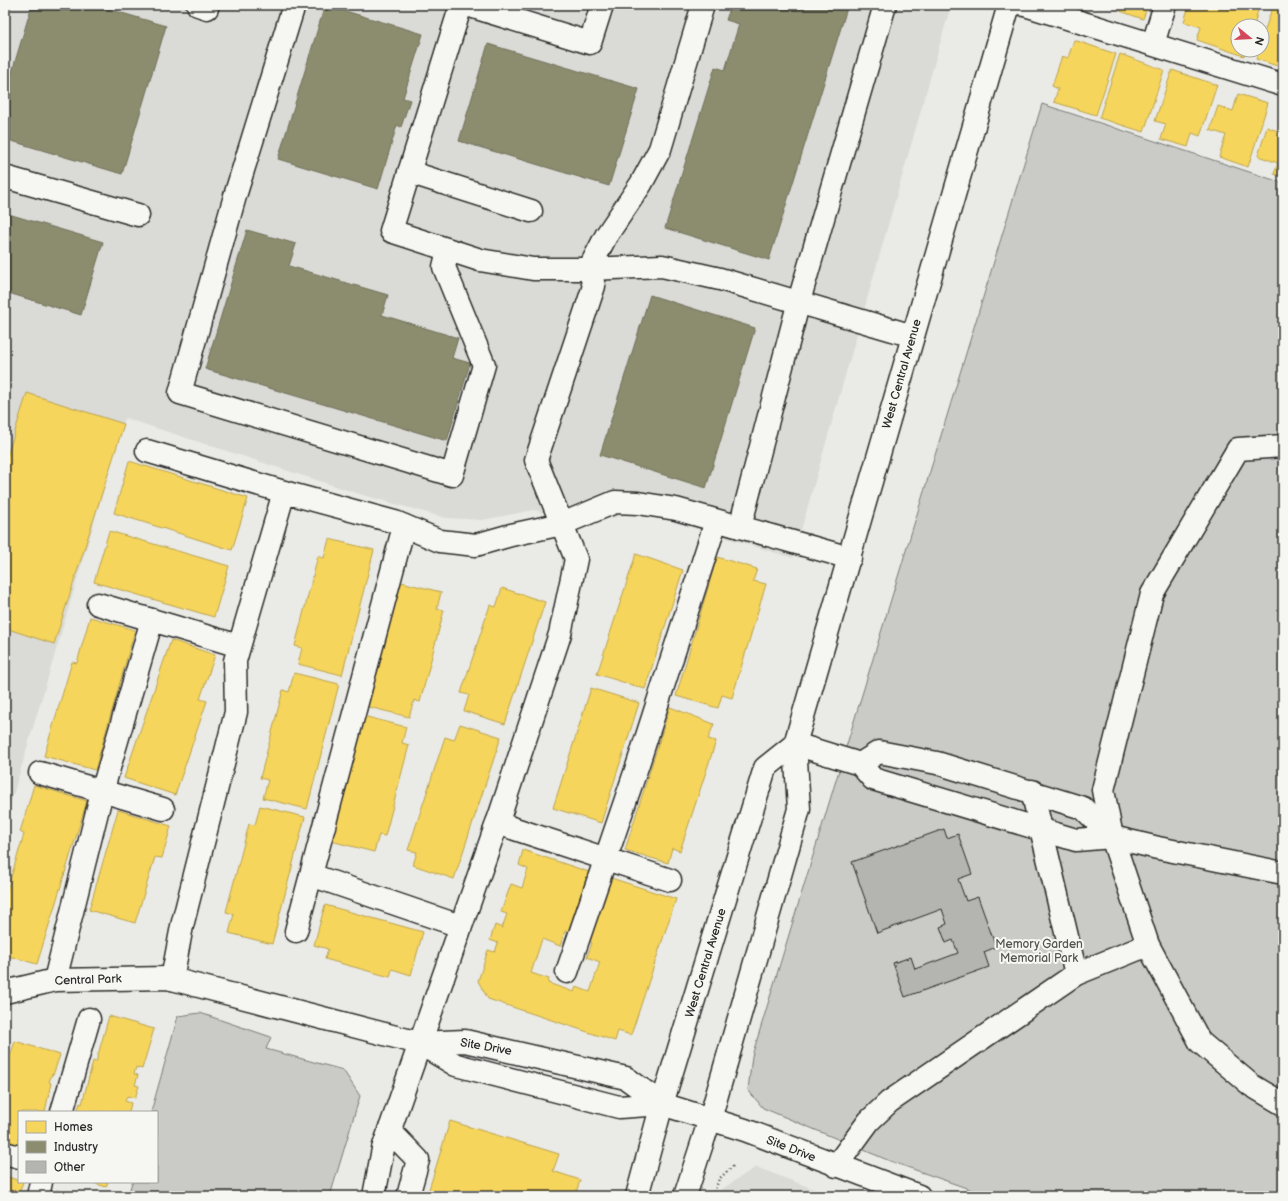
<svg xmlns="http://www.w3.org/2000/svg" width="1288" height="1201" font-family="'Balsamiq Sans',sans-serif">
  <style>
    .built { fill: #dadad6 }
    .green { fill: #cacac7; stroke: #7a7a79 }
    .homes { fill: #f6d55c; stroke: #b9a24d }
    .industry { fill: #8c8c6e; stroke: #6f6f5a }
    .building { fill: #b4b4b1; stroke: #2b2b2b }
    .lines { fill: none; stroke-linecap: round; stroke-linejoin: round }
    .minor-casing { stroke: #2b2b2b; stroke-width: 25 }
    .major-casing { stroke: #2b2b2b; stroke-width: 25 }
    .path { stroke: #2b2b2b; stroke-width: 2.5; stroke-dasharray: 1 3; stroke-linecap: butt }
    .minor { stroke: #f6f6f2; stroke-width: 22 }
    .major { stroke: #f6f6f2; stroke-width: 22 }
    .labels { text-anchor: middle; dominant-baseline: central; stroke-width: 4; stroke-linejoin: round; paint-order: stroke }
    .street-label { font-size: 12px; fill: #2b2b2b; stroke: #f6f6f2 }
    .park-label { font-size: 12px; fill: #535352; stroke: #f6f6f2 }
  </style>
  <rect width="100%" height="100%" fill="#eaeae6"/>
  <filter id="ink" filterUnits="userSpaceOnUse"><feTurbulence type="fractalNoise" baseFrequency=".025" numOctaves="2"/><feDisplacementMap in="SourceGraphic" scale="8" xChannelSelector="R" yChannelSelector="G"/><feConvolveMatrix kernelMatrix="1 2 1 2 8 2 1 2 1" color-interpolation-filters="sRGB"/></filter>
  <g filter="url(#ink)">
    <g class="built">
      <polygon points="5,5 951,5 793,558 640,512 583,524 534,510 482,520 446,518 366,496 125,418 5,822"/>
      <polygon points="756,1167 832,1196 718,1196 719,1191"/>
    </g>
    <g class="green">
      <polygon points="1042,104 1283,183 1283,1196 989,1196 890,1161 763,1108 748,1090 752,1056"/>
      <polygon points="200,1013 271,1037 266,1049 343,1070 360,1096 330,1196 128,1196 132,1182 157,1182 157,1112 151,1112 178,1016"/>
    </g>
    <g class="homes">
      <polygon points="1122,5 1148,5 1143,19 1120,11"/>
      <polygon points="1189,5 1244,5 1258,10 1254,26 1238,26 1238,50 1246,50 1244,56 1197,40 1201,27 1184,22"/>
      <polygon points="1273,5 1283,9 1283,68 1256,59 1259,50 1262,50 1262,39"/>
      <polygon points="1074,40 1116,54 1096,115 1054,102 1058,89 1052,86 1062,56 1068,58"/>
      <polygon points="1120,54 1164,70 1144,132 1099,118"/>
      <polygon points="1172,70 1217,85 1200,136 1192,133 1188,147 1161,139 1166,124 1155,121"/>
      <polygon points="1238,94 1268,103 1248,167 1219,157 1226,135 1210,130 1218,106 1233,111"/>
      <polygon points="1267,127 1283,133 1283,177 1274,174 1278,163 1258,156"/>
      <polygon points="27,393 124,424 54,644 5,628 5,463"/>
      <polygon points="129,461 248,498 232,550 114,513"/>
      <polygon points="109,531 229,566 214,617 94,582"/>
      <polygon points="329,539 374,550 342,675 298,664 302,648 295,646 318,556 324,558"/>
      <polygon points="636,554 683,570 645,689 597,674"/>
      <polygon points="717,557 757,569 753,581 766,584 732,698 722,695 718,708 676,696"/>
      <polygon points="397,581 441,592 437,609 444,610 420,702 414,700 409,717 365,706"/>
      <polygon points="502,588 545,602 505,724 464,711 469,695 461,693 490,605 496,607"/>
      <polygon points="90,617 135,630 95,770 44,756 72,662 77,663"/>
      <polygon points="171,640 215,655 200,699 207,701 175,795 124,778"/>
      <polygon points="294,673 339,684 307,809 263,798 268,780 260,778 283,690 289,692"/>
      <polygon points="591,688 639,703 601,823 553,808"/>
      <polygon points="670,707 714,724 708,739 716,741 680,851 672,848 668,863 625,850"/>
      <polygon points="363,716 406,727 402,743 409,745 385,836 379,835 374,852 331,841"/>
      <polygon points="460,724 501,737 454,879 413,865 417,852 408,850 445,737 454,740"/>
      <polygon points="34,785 87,801 37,964 5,955 5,897 24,834 20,832"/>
      <polygon points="260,806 305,817 272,944 229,933 234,914 226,912 249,824 255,825"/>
      <polygon points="118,810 171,826 162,858 155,857 135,923 89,910"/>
      <polygon points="523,850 589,872 568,932 565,931 560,946 542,939 531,973 549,979 548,983 574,992 576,987 590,992 600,962 587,957 592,943 587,939 608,877 676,899 631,1035 618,1031 615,1041 488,999 478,981 488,950 495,952 498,943 490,940 495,925 502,928 507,914 501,912 511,884 522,888 528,869 519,865"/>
      <polygon points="325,905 423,932 411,975 392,969 390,977 325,959 328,949 314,945"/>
      <polygon points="109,1016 154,1029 142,1069 136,1067 134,1074 138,1075 135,1085 139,1086 135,1098 127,1096 125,1101 131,1103 129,1112 77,1112 80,1103 82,1104 93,1061 96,1062"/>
      <polygon points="15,1041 60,1055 53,1075 52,1074 49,1082 51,1083 45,1112 19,1112 19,1145 5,1141 5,1072"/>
      <polygon points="450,1121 559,1154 553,1171 580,1180 575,1196 427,1196"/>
      <polygon points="5,1176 23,1182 18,1196 5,1196"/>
      <polygon points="91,1182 108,1182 106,1187"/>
      <polygon points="56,1190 75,1196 54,1196"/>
    </g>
    <g class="industry">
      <polygon points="32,5 95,5 166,26 122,174 5,139 5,95"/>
      <polygon points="325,5 423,34 403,98 410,100 401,127 397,125 378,189 278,159"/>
      <polygon points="731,5 848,5 769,260 665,228 715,67 725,70 739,24 726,20"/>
      <polygon points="488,44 639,89 609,186 459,141"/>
      <polygon points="5,213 103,242 81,315 5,292"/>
      <polygon points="247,230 296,244 289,266 388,295 382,315 458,338 452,358 470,363 447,441 205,369"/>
      <polygon points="650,295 755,328 706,488 600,455"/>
    </g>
    <polygon class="building" points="944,829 947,838 958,834 972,874 958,879 966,901 978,897 996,947 984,952 989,967 905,997 893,963 911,957 915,969 958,953 953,940 946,943 940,927 947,924 942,909 877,933 852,862"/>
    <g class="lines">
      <g class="minor-casing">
        <g id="minor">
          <polyline points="198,5 207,8"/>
          <polyline points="294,5 235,196 180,393 452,475 484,365 444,267 448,250"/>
          <polyline points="461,5 391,231 480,260 533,269 589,269 662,266 720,279 913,336"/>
          <polyline points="467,5 590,43 602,5"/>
          <polyline points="1025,5 1283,85"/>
          <polyline points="1153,44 1165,5"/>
          <polyline points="409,172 531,211"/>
          <polyline points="5,177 138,215"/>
          <polyline points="1283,446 1238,449 1152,594 1103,790 1112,837 1148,945 1200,1042 1251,1085 1283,1104"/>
          <polyline points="147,451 284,492"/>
          <polyline points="740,527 799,301 885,5"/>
          <polyline points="98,604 239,646"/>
          <polyline points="795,744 860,764 873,779 1076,840 1112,837 1083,808 937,763 879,752 860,764"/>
          <polyline points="40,773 163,809"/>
          <polyline points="1032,791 1076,974 1148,945"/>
          <polyline points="497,823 670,880"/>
          <polyline points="1112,837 1158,848 1283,873"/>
          <polyline points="311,875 460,926"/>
          <polyline points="296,931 404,526"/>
          <polyline points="567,972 638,764 716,521"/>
          <polyline points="172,979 182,926 236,712 235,661 284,492 395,522 440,541 476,545 511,535 562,524 615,502 638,503 676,509 850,558"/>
          <polyline points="55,980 102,792 152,620"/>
          <polyline points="5,992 55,980 168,978 419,1043 456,1065 619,1107 662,1104"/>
          <polyline points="419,1043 465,1041 626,1078 662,1104 745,1130 919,1196"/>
          <polyline points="62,1112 89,1019"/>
          <polyline points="389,1130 418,1160 408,1196"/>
          <polyline points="5,1153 19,1157"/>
          <polyline points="836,1166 869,1121 889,1102 1076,974"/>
          <polyline points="38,1196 41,1182"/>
          <polyline points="374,1196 383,1149 501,812 560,634 576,559 536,460 594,286 589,269 606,236 641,184 660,149 703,5"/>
        </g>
      </g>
      <g class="major-casing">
        <g id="major">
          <polyline points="637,1196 662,1104 765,768 795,744"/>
          <polyline points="685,1196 710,1119 799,809 795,744 1009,5"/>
        </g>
      </g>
      <polyline class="path" points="713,1196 719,1179 733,1166"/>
      <use href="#minor" class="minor"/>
      <use href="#major" class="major"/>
    </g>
  </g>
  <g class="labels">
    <g class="street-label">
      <text transform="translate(902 374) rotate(-74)">West Central Avenue</text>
      <text transform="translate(706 963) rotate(-73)">West Central Avenue</text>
      <text transform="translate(88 980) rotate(-2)">Central Park</text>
      <text transform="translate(486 1047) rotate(10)">Site Drive</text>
      <text transform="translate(791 1149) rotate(21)">Site Drive</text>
    </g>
    <g class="park-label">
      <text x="1039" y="944">Memory Garden<tspan x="1039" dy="14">Memorial Park</tspan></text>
    </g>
  </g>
  <rect width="1288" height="1201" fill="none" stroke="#f6f6f2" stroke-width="20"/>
  <rect x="10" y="10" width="1268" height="1181" fill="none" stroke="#2b2b2b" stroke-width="1.5" filter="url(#ink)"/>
  <rect x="18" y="1111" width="140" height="72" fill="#f6f6f2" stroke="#a5a5a2"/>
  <rect x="26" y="1121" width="20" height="12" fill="#f6d55c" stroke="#a5a5a2"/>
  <text x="54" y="1131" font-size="12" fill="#2b2b2b">Homes</text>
  <rect x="26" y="1141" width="20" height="12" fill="#8c8c6e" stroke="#a5a5a2"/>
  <text x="54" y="1151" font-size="12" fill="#2b2b2b">Industry</text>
  <rect x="26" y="1161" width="20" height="12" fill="#b4b4b1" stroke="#a5a5a2"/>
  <text x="54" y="1171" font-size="12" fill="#2b2b2b">Other</text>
  <g transform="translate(1250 38) rotate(108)"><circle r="19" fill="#f6f6f2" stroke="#a5a5a2"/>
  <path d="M0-3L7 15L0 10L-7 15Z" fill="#d1495b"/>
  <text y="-6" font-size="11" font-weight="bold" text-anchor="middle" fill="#2b2b2b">N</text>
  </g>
</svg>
